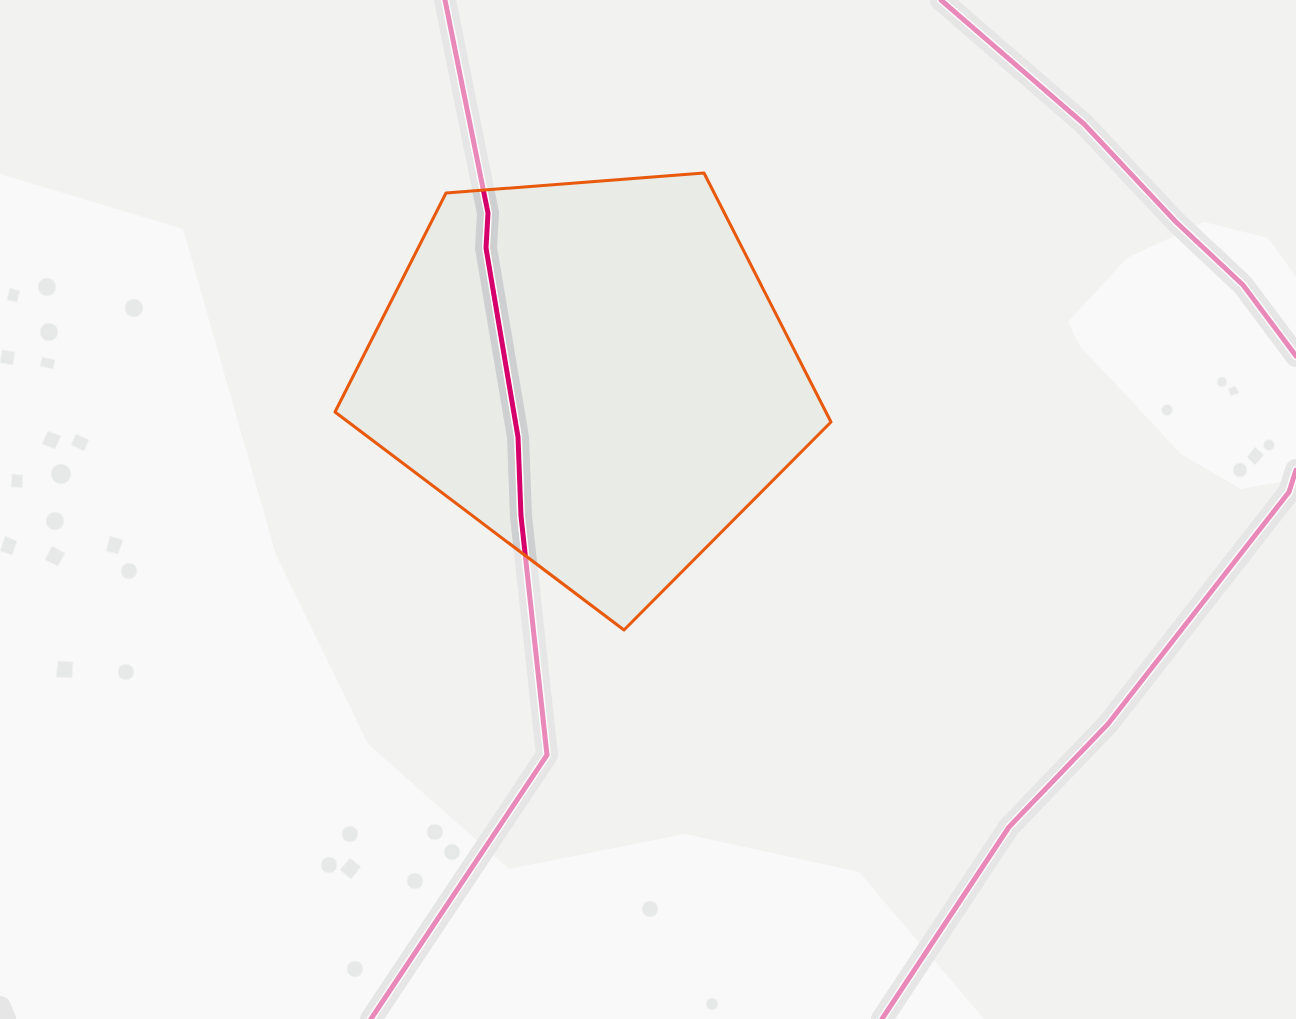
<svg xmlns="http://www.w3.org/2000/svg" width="1296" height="1019" font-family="Rubik,sans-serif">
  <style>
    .green { fill: #e8ebe6 }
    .building { fill: #d0d2d3; stroke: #e8e8e8 }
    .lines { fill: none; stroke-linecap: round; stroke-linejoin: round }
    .minor { stroke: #cecfd0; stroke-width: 22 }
    .cycleway-casing { stroke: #fff; stroke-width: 8 }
    .cycleway { stroke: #d6006c; stroke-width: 5 }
    .marked { fill: none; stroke: #e8590c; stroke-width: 3; stroke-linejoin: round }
  </style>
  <rect width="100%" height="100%" fill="#f9f9f9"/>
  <polygon class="green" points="0,0 1296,0 1296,277 1268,238 1204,222 1127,258 1068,322 1080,346 1181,454 1241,489 1296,479 1296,1019 984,1019 859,872 685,834 509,869 368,744 276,555 183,229 0,174"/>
  <g class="building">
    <circle cx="47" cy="287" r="9"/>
    <polygon points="10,288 20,291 17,302 7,300"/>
    <circle cx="134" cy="308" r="9"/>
    <circle cx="49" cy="332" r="9"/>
    <polygon points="2,350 15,352 13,365 0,363"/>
    <polygon points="42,357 55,360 53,369 40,366"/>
    <circle cx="1222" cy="382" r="5"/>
    <polygon points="1235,386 1239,393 1231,396 1228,389"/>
    <circle cx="1167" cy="410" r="5.5"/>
    <polygon points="48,431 61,436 55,449 42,444"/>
    <polygon points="76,434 89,440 84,451 71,445"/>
    <circle cx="1269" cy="445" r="5.5"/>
    <polygon points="1255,447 1264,455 1255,465 1247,457"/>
    <circle cx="1240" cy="470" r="7"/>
    <circle cx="61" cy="474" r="10"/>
    <polygon points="12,474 23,475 22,488 11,487"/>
    <circle cx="55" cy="521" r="9"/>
    <polygon points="5,536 17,541 12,555 0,551"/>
    <polygon points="110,536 123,540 118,554 106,551"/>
    <polygon points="52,546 65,553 58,566 45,560"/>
    <circle cx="129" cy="571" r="8"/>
    <polygon points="58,661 73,662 72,678 56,677"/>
    <circle cx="126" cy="672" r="8"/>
    <circle cx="435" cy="832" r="8"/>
    <circle cx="350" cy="834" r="8"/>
    <circle cx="452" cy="852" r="8"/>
    <circle cx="329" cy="865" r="8"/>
    <polygon points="350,858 361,867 351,879 340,870"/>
    <circle cx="415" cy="881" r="8"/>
    <circle cx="650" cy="909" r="8"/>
    <circle cx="355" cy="969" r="8"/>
    <circle cx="712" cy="1004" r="6"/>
  </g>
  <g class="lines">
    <g class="minor">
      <polyline points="941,0 1084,124 1176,222 1243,285 1296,356"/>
      <polyline points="0,1007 5,1019"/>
      <polyline points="371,1019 547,755 521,516 518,437 486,248 488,213 445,0"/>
      <polyline points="882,1019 1009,827 1108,724 1289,492 1296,470"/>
    </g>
    <g class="cycleway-casing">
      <g id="cycleway">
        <polyline points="941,0 1084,124 1176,222 1243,285 1296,356"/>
        <polyline points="371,1019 547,755 521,516 518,437 486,248 488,213 445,0"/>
        <polyline points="882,1019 1009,827 1108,724 1289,492 1296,470"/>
      </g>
    </g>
    <use href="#cycleway" class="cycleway"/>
  </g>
  <path d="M0 0H1296V1019H0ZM 704,173 L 831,422 L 624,630 L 335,412 L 446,193 Z" fill="#f9f9f9" fill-opacity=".55" fill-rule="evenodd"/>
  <path class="marked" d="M 704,173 L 831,422 L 624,630 L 335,412 L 446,193 Z"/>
</svg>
